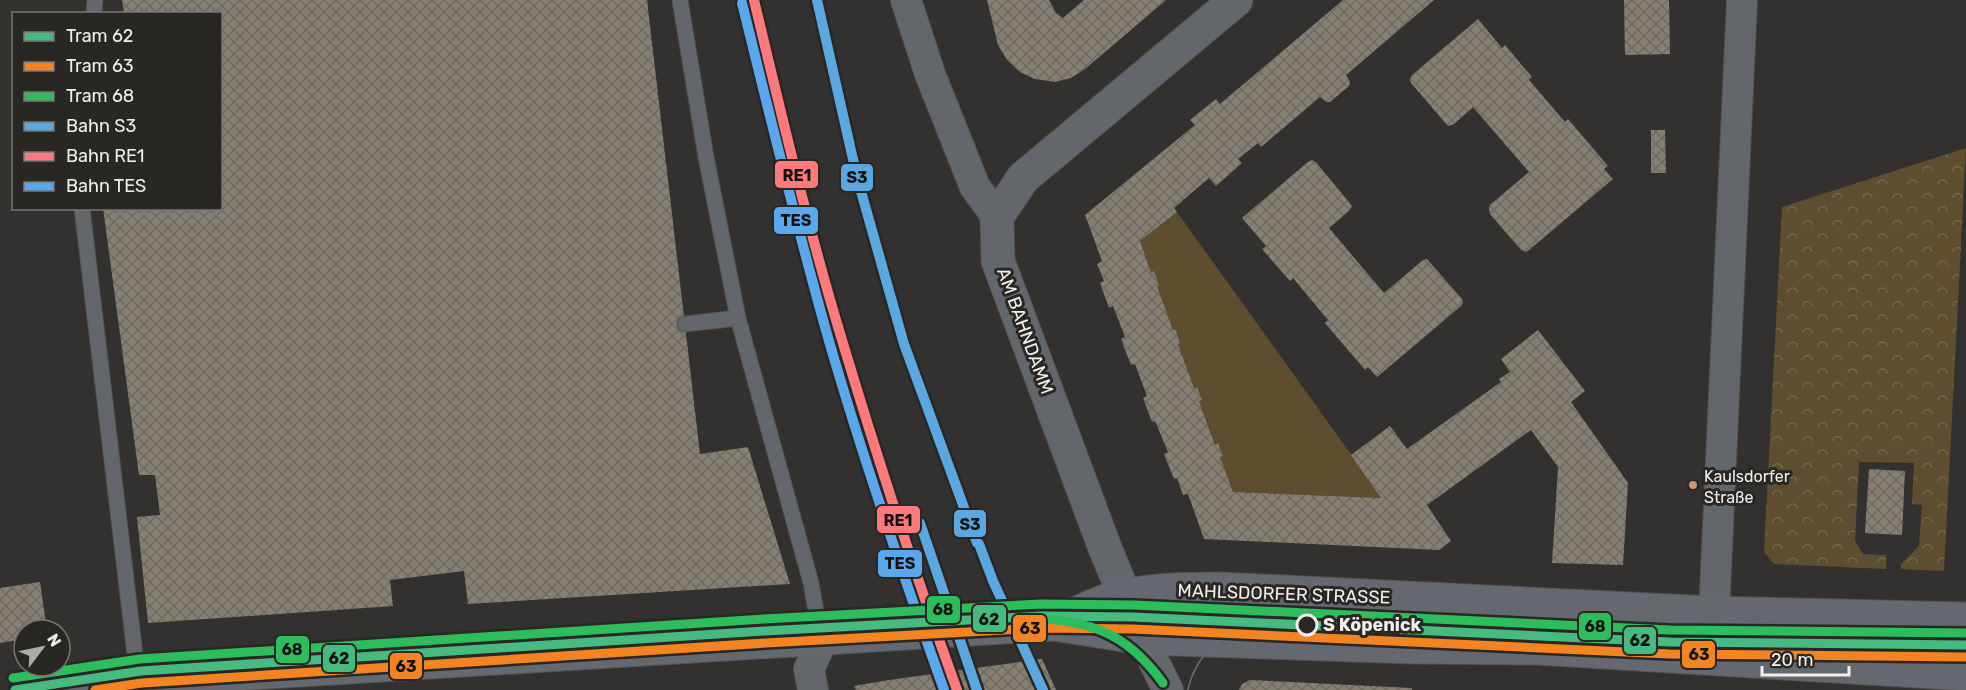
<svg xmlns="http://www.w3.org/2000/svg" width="1966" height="690" font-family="Rubik,sans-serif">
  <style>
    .grass { fill: #5c4e2f }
    .park { fill: url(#park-crowns) }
    .building { fill: url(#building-cross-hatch) }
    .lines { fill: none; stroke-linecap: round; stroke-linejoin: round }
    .service-casing { stroke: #504f4e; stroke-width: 17 }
    .minor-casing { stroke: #504f4e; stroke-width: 32 }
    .tertiary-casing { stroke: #504f4e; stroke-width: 35 }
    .secondary-casing { stroke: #504f4e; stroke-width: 35 }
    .service { stroke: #63676b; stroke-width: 15 }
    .minor { stroke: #63676b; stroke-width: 30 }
    .tertiary { stroke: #63676b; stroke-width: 33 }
    .secondary { stroke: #65686f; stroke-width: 33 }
    .tram { stroke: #6a6c6e; stroke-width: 1.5 }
    .rail-1-casing { stroke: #292724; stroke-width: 15 }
    .rail-2-casing { stroke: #292724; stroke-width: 15 }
    .rail-3-casing { stroke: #292724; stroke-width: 15 }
    .rail-1 { stroke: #5ba8e0; stroke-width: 10 }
    .rail-2 { stroke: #ff7a7a; stroke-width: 10 }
    .rail-3 { stroke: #5aa8eb; stroke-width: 10 }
    .tram-1-casing { stroke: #292724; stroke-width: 14 }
    .tram-2-casing { stroke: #292724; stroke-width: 14 }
    .tram-3-casing { stroke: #292724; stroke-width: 14 }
    .tram-1 { stroke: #46ba80; stroke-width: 9 }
    .tram-2 { stroke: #f28422; stroke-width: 9 }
    .tram-3 { stroke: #2dbd5d; stroke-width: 9 }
    .bus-dot { fill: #cd976f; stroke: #292724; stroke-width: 2 }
    .stop-dot { fill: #292724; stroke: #f0efed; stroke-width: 3 }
    .labels { text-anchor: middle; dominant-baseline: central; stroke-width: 6; stroke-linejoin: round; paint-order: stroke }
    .bus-label { font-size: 16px; fill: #f0efed; stroke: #292724; text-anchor: start }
    .street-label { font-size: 18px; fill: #f0efed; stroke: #292724 }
    .stop-label { font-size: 18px; font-weight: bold; fill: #f0efed; stroke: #292724; text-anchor: start }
    .line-badge { stroke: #292724; stroke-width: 2 }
    .pale-badge-label { font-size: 16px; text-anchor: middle; font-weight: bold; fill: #111 }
  </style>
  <defs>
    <pattern id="park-crowns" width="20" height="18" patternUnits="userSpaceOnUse" patternTransform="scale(1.5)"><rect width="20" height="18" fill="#5c4e2f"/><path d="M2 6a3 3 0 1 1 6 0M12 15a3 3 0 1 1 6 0" fill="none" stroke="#74684d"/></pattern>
    <pattern id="building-cross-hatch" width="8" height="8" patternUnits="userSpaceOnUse" patternTransform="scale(1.5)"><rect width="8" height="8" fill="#868073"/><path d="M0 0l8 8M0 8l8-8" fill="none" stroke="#6d6a61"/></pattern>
  </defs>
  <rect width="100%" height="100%" fill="#32312f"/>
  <polygon class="grass" points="1177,212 1368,478 1381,498 1233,492 1220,457 1223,456 1218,443 1215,444 1199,401 1202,400 1197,387 1194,388 1178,344 1180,342 1176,330 1173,330 1157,286 1159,285 1154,272 1151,273 1140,241"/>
  <polygon class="park" points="1966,148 1944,571 1901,569 1901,564 1919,546 1922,505 1912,504 1914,463 1859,462 1855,541 1863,554 1886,555 1886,569 1774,564 1764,552 1782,207"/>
  <g class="building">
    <polygon points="122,0 647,0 700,454 748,447 790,584 468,604 464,571 390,580 393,606 148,623 137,517 160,515 155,475 139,475 103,208 220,208 220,14 124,14"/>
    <polygon points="987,0 1049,0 1056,13 1063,18 1084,0 1166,0 1085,69 1071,78 1055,82 1035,79 1020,72 1007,60 998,45"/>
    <polygon points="1343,0 1434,0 1346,75 1350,82 1349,86 1330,102 1326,102 1320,97 1261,147 1258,143 1238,159 1242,163 1216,186 1209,178 1174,208 1177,212 1140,241 1151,273 1154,271 1159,285 1157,286 1173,330 1176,330 1180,343 1178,344 1194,388 1197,387 1202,400 1199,401 1215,445 1218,443 1223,456 1220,457 1233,492 1381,498 1351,455 1390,426 1407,449 1501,382 1499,379 1510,372 1501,359 1538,330 1585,391 1571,402 1628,483 1623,565 1552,563 1558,467 1531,430 1427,505 1451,541 1439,550 1204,539 1188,494 1183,495 1177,478 1174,479 1164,454 1168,452 1155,421 1152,422 1143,398 1147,396 1135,364 1131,365 1121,339 1125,337 1113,306 1109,308 1100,283 1104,281 1097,264 1102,261 1085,215 1195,125 1190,120 1216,99 1220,104"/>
    <polygon points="1624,0 1669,0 1670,54 1625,55"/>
    <polygon points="1478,19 1502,48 1505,45 1532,77 1529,80 1565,122 1568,119 1608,166 1604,169 1613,179 1529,250 1526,252 1521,250 1490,214 1489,209 1490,205 1529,172 1473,107 1454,124 1448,126 1411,83 1410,79 1412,75"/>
    <polygon points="1651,130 1665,130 1666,173 1651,173"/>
    <polygon points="1312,160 1316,162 1352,206 1349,211 1329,228 1384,293 1423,260 1427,259 1462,299 1463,303 1461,306 1377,377 1368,367 1365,370 1325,323 1328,320 1293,278 1290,281 1262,249 1266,246 1242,218 1308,162"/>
    <polygon points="1869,469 1905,471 1902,535 1865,533"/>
    <polygon points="40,582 47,630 24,630 24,639 0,643 0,588"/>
    <polygon points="1042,659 1056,690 856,690 854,686 889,680"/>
    <polygon points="1250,680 1412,688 1412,690 1239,690 1242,684"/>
  </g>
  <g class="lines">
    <g class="service-casing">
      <g id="service">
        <polyline points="680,0 706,157 738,318 811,583 821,639"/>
        <polyline points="94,14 95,0"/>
        <polyline points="82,208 138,680"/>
        <polyline points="685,324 738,318"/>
      </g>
    </g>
    <g class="minor-casing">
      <g id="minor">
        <polyline points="906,0 930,74 975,187 997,217"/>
        <polyline points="1142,638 1168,690"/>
        <polyline points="1712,658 1742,0"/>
        <polyline points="813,690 809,669 821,643 821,639"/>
      </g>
    </g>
    <g class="tertiary-casing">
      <polyline id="tertiary" points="1142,638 1105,548 998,261 997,217 1023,178 1236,0"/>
    </g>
    <g class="secondary-casing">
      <g id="secondary">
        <path d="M 1054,624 C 1076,614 1099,601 1123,596 C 1155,589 1189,589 1221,589 L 1713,613 L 1966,619"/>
        <polyline points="63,690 138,680 1054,624 1142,638 1412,647 1537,648 1966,674"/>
      </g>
    </g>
    <use href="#service" class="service"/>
    <use href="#minor" class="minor"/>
    <use href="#tertiary" class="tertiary"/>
    <use href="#secondary" class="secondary"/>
    <path class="tram" d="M 1188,690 C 1195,656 1222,631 1256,626 C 1270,624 1285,625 1299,625"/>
    <g class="rail-1-casing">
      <g id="rail-1">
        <polyline points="817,0 857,177 904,344 977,543 979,544 993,581 1043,690"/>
        <polyline points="920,523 977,690"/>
      </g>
    </g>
    <g class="rail-2-casing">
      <path id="rail-2" d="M 754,0 C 781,113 808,228 842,340 C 877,457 915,574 957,690"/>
    </g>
    <g class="rail-3-casing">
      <path id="rail-3" d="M 742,3 C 770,116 797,229 829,341 C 863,459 903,575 944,690"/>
    </g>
    <use href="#rail-1" class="rail-1"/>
    <use href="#rail-2" class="rail-2"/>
    <use href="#rail-3" class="rail-3"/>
    <g class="tram-1-casing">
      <polyline id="tram-1" points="15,690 141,671 765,631 1042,616 1133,617 1670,642 1966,645"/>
    </g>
    <g class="tram-2-casing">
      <polyline id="tram-2" points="95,690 142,683 766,643 1042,628 1133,629 1669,654 1966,657"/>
    </g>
    <g class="tram-3-casing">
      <g id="tram-3">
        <path d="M 1046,619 C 1099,623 1131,639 1163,683"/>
        <polyline points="13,678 140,659 764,619 1041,604 1134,605 1670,630 1966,633"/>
      </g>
    </g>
    <use href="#tram-1" class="tram-1"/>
    <use href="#tram-2" class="tram-2"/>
    <use href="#tram-3" class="tram-3"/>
  </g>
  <circle class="bus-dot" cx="1693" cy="485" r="5"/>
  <circle class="stop-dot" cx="1307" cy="625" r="10"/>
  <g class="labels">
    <g class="bus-label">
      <text x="1704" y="476">Kaulsdorfer<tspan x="1704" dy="21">Straße</tspan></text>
    </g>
    <g class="street-label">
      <text transform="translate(1025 331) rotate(70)">AM BAHNDAMM</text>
      <text transform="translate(1284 594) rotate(2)">MAHLSDORFER STRASSE</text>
    </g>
    <g class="stop-label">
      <text x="1323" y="625">S Köpenick</text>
    </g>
  </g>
  <g class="line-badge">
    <rect x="774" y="160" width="45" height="29" rx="6" fill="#ff7a7a"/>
    <rect x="840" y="163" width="34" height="29" rx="6" fill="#5ba8e0"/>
    <rect x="773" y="206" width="46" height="29" rx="6" fill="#5aa8eb"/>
    <rect x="876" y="505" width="45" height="29" rx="6" fill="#ff7a7a"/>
    <rect x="953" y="509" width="34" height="29" rx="6" fill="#5ba8e0"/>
    <rect x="877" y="549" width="46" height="29" rx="6" fill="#5aa8eb"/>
    <rect x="926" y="595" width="35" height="29" rx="6" fill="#2dbd5d"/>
    <rect x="972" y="604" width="35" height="29" rx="6" fill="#46ba80"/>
    <rect x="1578" y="612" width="34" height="29" rx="6" fill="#2dbd5d"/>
    <rect x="1012" y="614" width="35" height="29" rx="6" fill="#f28422"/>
    <rect x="1623" y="626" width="34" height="29" rx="6" fill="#46ba80"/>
    <rect x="275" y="635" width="35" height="29" rx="6" fill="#2dbd5d"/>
    <rect x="1681" y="640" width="35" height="29" rx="6" fill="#f28422"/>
    <rect x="322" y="644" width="34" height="29" rx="6" fill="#46ba80"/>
    <rect x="389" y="652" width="34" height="28" rx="6" fill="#f28422"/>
  </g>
  <g class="pale-badge-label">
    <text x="797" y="181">RE1</text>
    <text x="857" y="183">S3</text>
    <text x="796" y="226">TES</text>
    <text x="898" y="526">RE1</text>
    <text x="970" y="530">S3</text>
    <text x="900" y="569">TES</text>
    <text x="943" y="615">68</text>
    <text x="989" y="625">62</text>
    <text x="1595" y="632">68</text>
    <text x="1030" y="634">63</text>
    <text x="1640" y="646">62</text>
    <text x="292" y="655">68</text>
    <text x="1699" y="660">63</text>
    <text x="339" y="664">62</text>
    <text x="406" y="672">63</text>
  </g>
  <rect x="12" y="12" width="210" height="198" fill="#292724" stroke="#797774" stroke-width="1.5"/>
  <rect x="24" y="32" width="30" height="9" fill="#46ba80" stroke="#797774" stroke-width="1.5"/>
  <text x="66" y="42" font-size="18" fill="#f0efed">Tram 62</text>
  <rect x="24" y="62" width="30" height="9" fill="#f28422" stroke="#797774" stroke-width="1.5"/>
  <text x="66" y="72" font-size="18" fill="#f0efed">Tram 63</text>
  <rect x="24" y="92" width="30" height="9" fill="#2dbd5d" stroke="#797774" stroke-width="1.5"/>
  <text x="66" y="102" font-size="18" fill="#f0efed">Tram 68</text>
  <rect x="24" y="122" width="30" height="9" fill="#5ba8e0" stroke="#797774" stroke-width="1.5"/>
  <text x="66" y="132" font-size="18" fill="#f0efed">Bahn S3</text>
  <rect x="24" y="152" width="30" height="9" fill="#ff7a7a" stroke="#797774" stroke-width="1.5"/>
  <text x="66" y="162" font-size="18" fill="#f0efed">Bahn RE1</text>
  <rect x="24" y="182" width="30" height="9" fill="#5aa8eb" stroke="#797774" stroke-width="1.5"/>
  <text x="66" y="192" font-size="18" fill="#f0efed">Bahn TES</text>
  <g transform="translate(42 648) rotate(58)"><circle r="28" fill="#292724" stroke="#797774" stroke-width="1.5"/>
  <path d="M0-4.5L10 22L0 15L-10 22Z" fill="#aeacaa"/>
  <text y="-9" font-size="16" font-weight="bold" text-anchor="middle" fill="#f0efed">N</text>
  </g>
  <path d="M1762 666v9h87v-9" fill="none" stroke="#f0efed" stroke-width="3"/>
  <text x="1771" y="666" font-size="18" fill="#f0efed" stroke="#292724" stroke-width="4.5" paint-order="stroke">20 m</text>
</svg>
